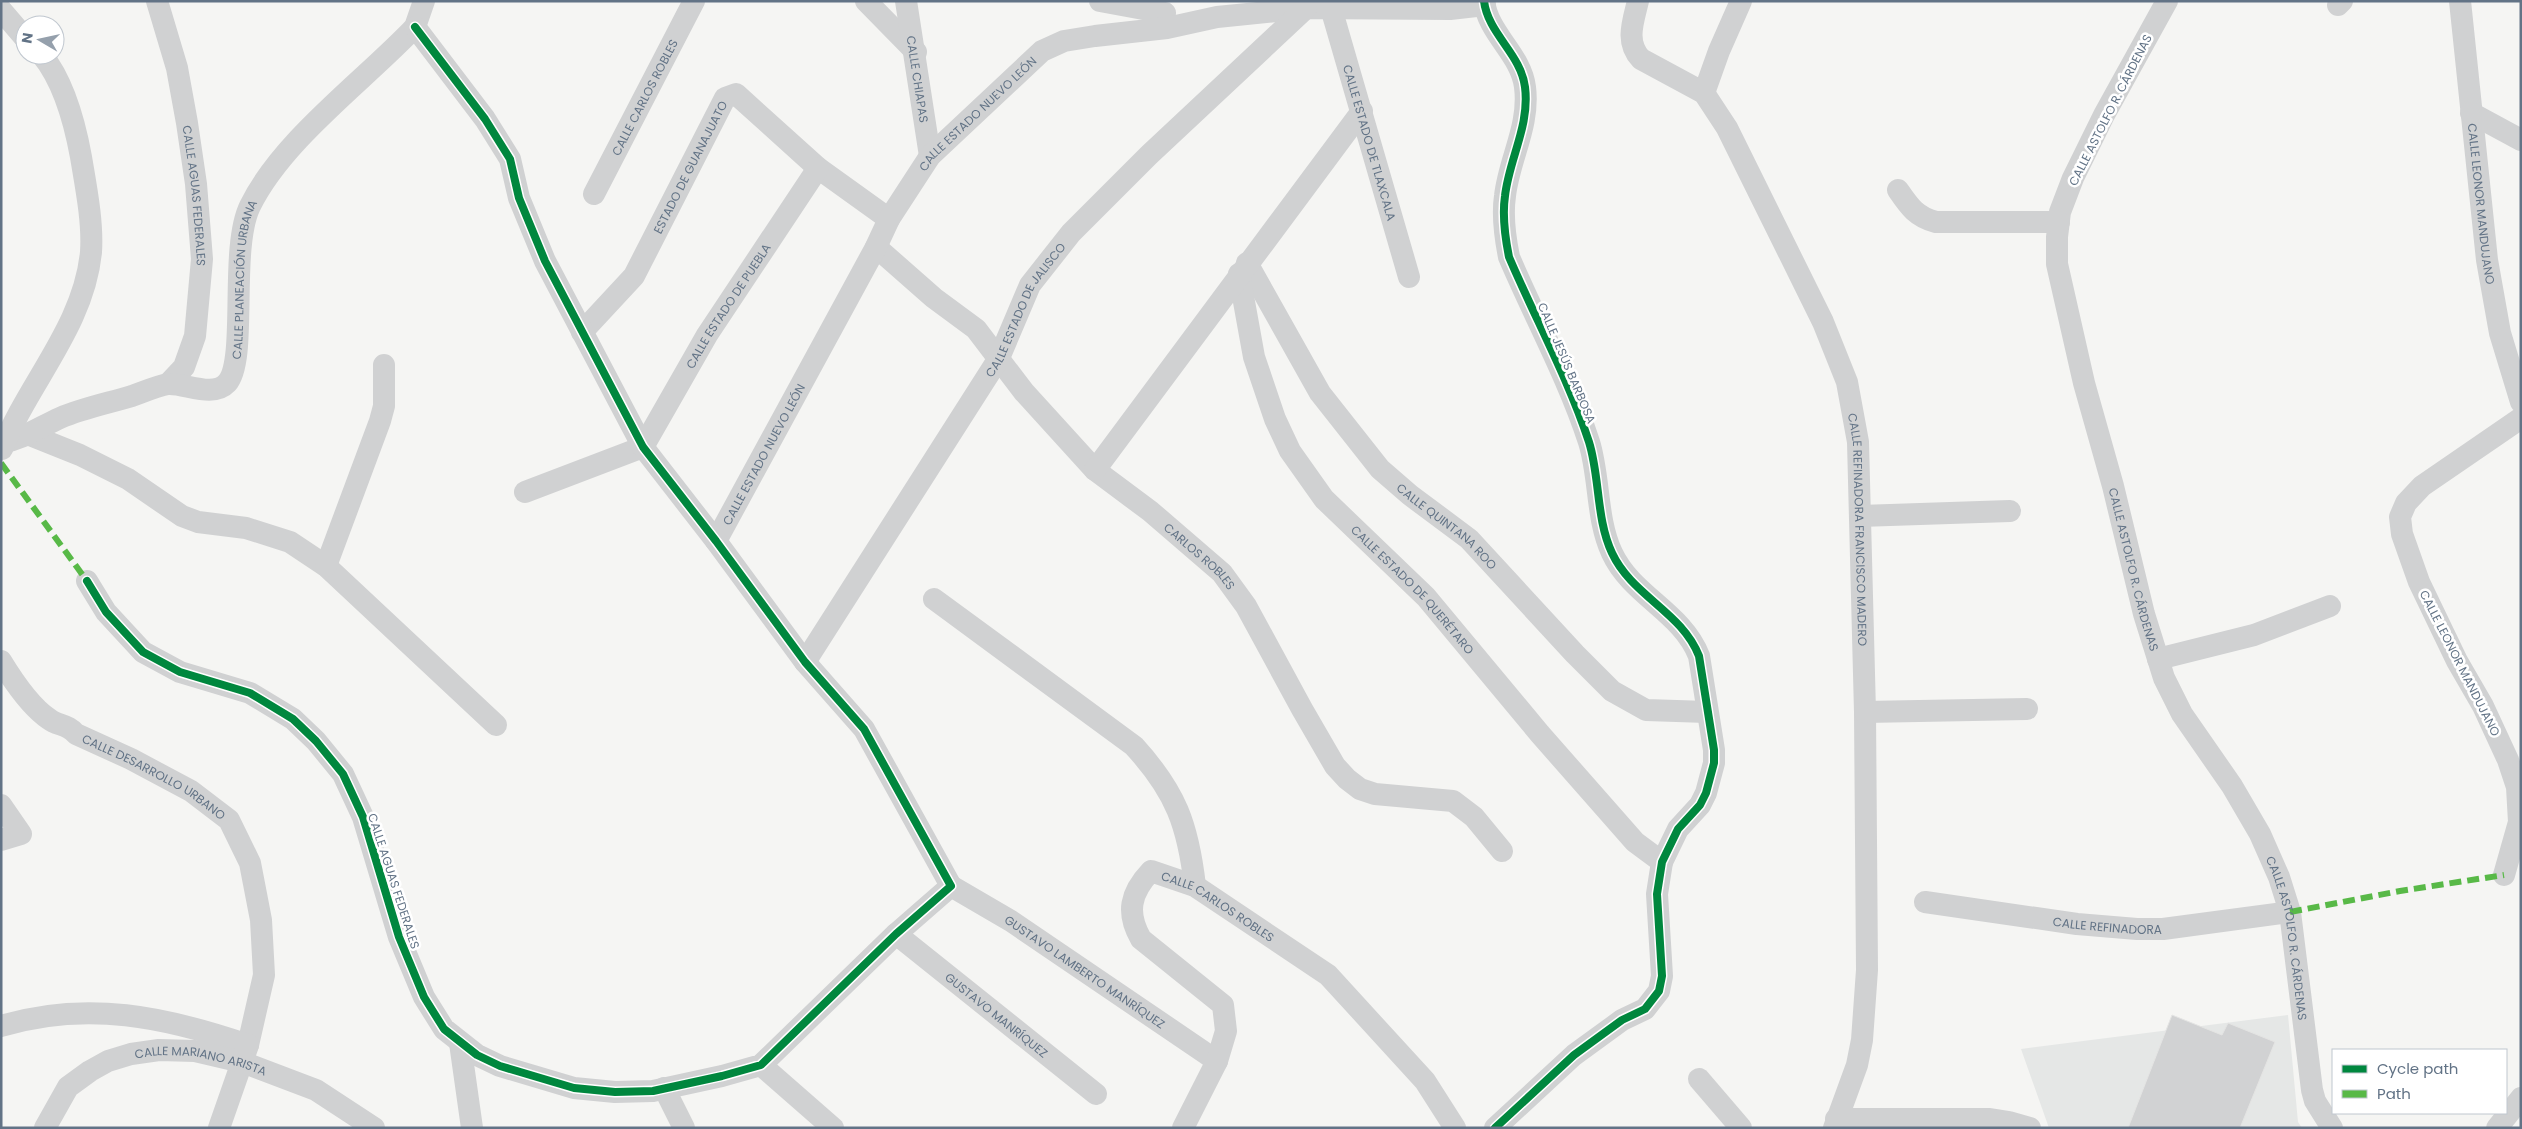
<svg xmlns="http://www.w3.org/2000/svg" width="2522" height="1129" font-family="Poppins,sans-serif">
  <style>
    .built { fill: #e5e7e6 }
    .building { fill: #d1d2d3; stroke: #e4e4e3 }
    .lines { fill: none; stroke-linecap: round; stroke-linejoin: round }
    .minor { stroke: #d0d1d2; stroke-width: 22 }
    .quiet { stroke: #58b947; stroke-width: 6; stroke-dasharray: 12 6; stroke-linecap: butt }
    .cycleway-casing { stroke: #fff; stroke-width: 11 }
    .cycleway { stroke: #00873e; stroke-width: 8 }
    .labels { text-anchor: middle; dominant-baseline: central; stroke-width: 5; stroke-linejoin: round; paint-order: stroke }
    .street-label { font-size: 12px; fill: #627386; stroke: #fff }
  </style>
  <rect width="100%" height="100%" fill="#f5f5f3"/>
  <polygon class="built" points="2288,1015 2298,1122 2302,1128 2049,1128 2021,1049"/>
  <polygon class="building" points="2172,1015 2222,1035 2228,1023 2275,1042 2240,1128 2128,1128"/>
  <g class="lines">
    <g class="minor">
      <path id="s1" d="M 157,1 L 177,68 L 187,123 L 196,184 L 202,259 L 195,336 L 184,367 L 168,384"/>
      <polyline points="866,1 916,52"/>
      <path id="s2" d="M 906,1 L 930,156"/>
      <polyline points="1100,1 1165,13"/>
      <path d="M 1484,1 C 1488,34 1521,54 1525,87 C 1530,126 1509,159 1505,196 C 1502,216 1505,237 1509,257 C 1535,318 1568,378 1589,442 C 1600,477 1596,519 1612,553 C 1632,596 1682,612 1699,656 L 1714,750 L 1714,763 L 1706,793 L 1700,805 L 1678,829 L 1662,862 L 1657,894 L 1662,976 L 1659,991 L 1645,1009 L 1622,1020 L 1574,1055 L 1495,1128"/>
      <path id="s3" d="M 1638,1 C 1633,22 1625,42 1641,59 L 1704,93 L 1727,128 L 1823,322 L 1847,382 L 1858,442 L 1865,712 L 1867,970 L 1862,1040 L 1857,1065 L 1834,1128"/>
      <path id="s4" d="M 2167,1 L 2104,115 L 2073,178 L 2060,212 L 2057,237 L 2057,264 L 2084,383 L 2113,486 L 2144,614 L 2164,678 L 2182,714 L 2232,786 L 2260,834 L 2279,877 L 2290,912 L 2312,1090 L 2315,1101 L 2332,1128"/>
      <path id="s5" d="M 2460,1 L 2487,260 L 2500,333 L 2521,402"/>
      <polyline points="2338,5 2342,1"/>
      <path id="s6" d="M 1331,8 L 1409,277"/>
      <polyline points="1,10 25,38"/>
      <polyline points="1704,93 1719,51 1741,1"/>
      <polyline points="2471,113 2521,140"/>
      <path d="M 1898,190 C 1909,206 1916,217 1936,222 L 2059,222"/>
      <path id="s7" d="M 594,194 L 694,1"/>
      <path id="s8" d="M 876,247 L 934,298 L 976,329 L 1024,392 L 1095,470 L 1150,511 L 1222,573 L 1246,606 L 1302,709 L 1335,766 L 1347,779 L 1360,789 L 1375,794 L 1453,801 L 1474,817 L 1502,851"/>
      <path id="s9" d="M 1247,263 L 1320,393 L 1380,469 L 1410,495 L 1469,539 L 1575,654 L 1612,691 L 1646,710 L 1707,712"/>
      <path id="s10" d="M 1239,274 L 1254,357 L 1275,419 L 1290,451 L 1324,499 L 1426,597 L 1540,734 L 1635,842 L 1662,862"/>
      <path id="s11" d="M 582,332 L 634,276 L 725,98 L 736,94 L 818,168 L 889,219"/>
      <polyline points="30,435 80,455 128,479 182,516 198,522 246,528 290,542 326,566 496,725"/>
      <path id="s12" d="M 1,443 C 23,439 40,427 60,418 C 83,408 109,403 132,396 C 143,392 157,386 168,384 C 185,383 213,398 227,383 C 248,360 229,249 250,206 C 282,140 365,80 415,27 L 424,1"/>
      <path d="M 2,449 C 28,383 84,326 91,252 C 93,222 86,187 81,157 C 75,124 64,82 42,55"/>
      <polyline points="1095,470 1362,111"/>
      <path id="s13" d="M 525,492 L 643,447 L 707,335 L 818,168"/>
      <polyline points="1860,516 2010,511"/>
      <path id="s14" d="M 716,541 L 876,247 L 889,219 L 930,156 L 1042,51 L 1064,41 L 1095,36 L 1167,28 L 1217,17 L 1306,8 L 1450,9 L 1485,5"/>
      <polyline points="326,566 380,421 384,406 384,365"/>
      <polyline points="87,581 106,612 143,652 180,672 250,693 293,719 316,741 343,774 363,817 399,937 424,997 444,1029 477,1055 500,1066 574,1088 615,1092 653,1091 722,1076 761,1065 896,934 951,886 864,729 805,662 716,541 643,447 545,261 519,198 510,159 485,119 415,27"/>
      <path d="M 934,599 L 1134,746 C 1176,792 1188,825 1195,886"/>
      <polyline points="2158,659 2254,635 2330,606"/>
      <path id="s15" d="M 1,661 C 12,679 31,707 49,719 C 58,726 68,724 76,734 L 131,759 L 191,791 L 229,820 L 250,863 L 261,920 L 264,975 L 248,1045 L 219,1128"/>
      <path id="s16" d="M 805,662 L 999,358 L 1030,285 L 1071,233 L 1149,155 L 1306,8"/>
      <polyline points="1865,712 2027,709"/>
      <polyline points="1,805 21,834 1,840"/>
      <polyline points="2504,875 2519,822 2517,787 2508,760 2483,706 2457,661 2419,582 2402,534 2400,517 2406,503 2422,486 2521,418"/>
      <path id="s17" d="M 951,886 L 1011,921 L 1217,1061"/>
      <path id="s18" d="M 1925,902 L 2077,924 L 2137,929 L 2163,929 L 2290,912"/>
      <path id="s19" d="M 896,934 L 1096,1094"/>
      <path d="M 1,1026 C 87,1000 166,1017 248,1045"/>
      <polyline points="460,1043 472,1128"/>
      <polyline points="761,1065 833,1128"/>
      <polyline points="1699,1079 1741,1128"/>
      <polyline points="664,1088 684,1128"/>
      <polyline points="1836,1119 1990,1119 2009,1122 2030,1128"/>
      <path id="s20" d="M 45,1128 L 68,1087 L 90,1071 L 108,1061 L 131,1054 L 159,1050 L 195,1051 L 242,1062 L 316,1090 L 374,1128"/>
      <path id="s21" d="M 1183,1128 L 1217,1061 L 1226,1031 L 1223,1005 L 1141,939 C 1126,913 1130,893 1151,871 L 1195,886 L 1328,975 L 1425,1081 L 1455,1128"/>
      <polyline points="2497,1128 2521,1098"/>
    </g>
    <g class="quiet">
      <polyline points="1,463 87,581"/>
      <polyline points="2290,912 2400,891 2504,875"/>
    </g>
    <g class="cycleway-casing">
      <g id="cycleway">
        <path d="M 1484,1 C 1488,34 1521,54 1525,87 C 1530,126 1509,159 1505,196 C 1502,216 1505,237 1509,257 C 1535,318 1568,378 1589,442 C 1600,477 1596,519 1612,553 C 1632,596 1682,612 1699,656 L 1714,750 L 1714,763 L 1706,793 L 1700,805 L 1678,829 L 1662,862 L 1657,894 L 1662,976 L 1659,991 L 1645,1009 L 1622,1020 L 1574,1055 L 1495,1128"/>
        <polyline points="87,581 106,612 143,652 180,672 250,693 293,719 316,741 343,774 363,817 399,937 424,997 444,1029 477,1055 500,1066 574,1088 615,1092 653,1091 722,1076 761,1065 896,934 951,886 864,729 805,662 716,541 643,447 545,261 519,198 510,159 485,119 415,27"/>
      </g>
    </g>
    <use href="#cycleway" class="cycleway"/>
  </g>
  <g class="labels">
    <g class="street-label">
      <text stroke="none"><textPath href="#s2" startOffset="79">CALLE CHIAPAS</textPath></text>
      <text stroke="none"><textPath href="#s7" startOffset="109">CALLE CARLOS ROBLES</textPath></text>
      <text transform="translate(2110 110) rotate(-63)">CALLE ASTOLFO R. CÁRDENAS</text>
      <text stroke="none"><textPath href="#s14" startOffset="504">CALLE ESTADO NUEVO LEÓN</textPath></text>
      <text stroke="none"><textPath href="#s6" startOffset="140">CALLE ESTADO DE TLAXCALA</textPath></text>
      <text stroke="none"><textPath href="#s11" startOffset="199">ESTADO DE GUANAJUATO</textPath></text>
      <text stroke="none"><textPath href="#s1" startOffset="199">CALLE AGUAS FEDERALES</textPath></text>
      <text stroke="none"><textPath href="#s5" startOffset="204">CALLE LEONOR MANDUJANO</textPath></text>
      <text stroke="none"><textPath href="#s12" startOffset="345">CALLE PLANEACIÓN URBANA</textPath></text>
      <text stroke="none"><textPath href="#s13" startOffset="291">CALLE ESTADO DE PUEBLA</textPath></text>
      <text stroke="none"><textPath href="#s16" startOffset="416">CALLE ESTADO DE JALISCO</textPath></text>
      <text transform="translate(1567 363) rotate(67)">CALLE JESÚS BARBOSA</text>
      <text stroke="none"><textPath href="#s14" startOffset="99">CALLE ESTADO NUEVO LEÓN</textPath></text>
      <text stroke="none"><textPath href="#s9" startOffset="334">CALLE QUINTANA ROO</textPath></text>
      <text stroke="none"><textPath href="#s3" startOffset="604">CALLE REFINADORA FRANCISCO MADERO</textPath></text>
      <text stroke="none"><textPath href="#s8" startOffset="450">CARLOS ROBLES</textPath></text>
      <text stroke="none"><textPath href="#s4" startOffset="604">CALLE ASTOLFO R. CÁRDENAS</textPath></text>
      <text stroke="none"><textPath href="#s10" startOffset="371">CALLE ESTADO DE QUERÉTARO</textPath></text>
      <text transform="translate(2460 663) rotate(63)">CALLE LEONOR MANDUJANO</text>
      <text stroke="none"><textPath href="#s15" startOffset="196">CALLE DESARROLLO URBANO</textPath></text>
      <text transform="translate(394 881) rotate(72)">CALLE AGUAS FEDERALES</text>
      <text stroke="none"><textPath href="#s21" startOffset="389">CALLE CARLOS ROBLES</textPath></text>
      <text stroke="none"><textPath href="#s18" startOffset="184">CALLE REFINADORA</textPath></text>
      <text stroke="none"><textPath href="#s4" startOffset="1009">CALLE ASTOLFO R. CÁRDENAS</textPath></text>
      <text stroke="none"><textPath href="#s17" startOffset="159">GUSTAVO LAMBERTO MANRÍQUEZ</textPath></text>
      <text stroke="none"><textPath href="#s19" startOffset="129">GUSTAVO MANRÍQUEZ</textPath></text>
      <text stroke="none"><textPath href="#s20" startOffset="190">CALLE MARIANO ARISTA</textPath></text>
    </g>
  </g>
  <rect width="2522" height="1129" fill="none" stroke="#627386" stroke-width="5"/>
  <rect x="2332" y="1049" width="175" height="65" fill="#ffffff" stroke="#c0c7cf"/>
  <rect x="2342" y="1065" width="25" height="8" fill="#00873e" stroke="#c0c7cf"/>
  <text x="2377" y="1074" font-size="15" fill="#627386">Cycle path</text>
  <rect x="2342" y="1090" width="25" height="8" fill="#58b947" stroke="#c0c7cf"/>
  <text x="2377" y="1099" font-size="15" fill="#627386">Path</text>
  <g transform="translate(40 40) rotate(279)"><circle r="24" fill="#ffffff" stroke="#c0c7cf"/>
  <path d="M0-4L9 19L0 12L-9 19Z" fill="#95a0ac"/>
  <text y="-8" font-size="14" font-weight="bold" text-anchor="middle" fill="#627386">N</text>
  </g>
</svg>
